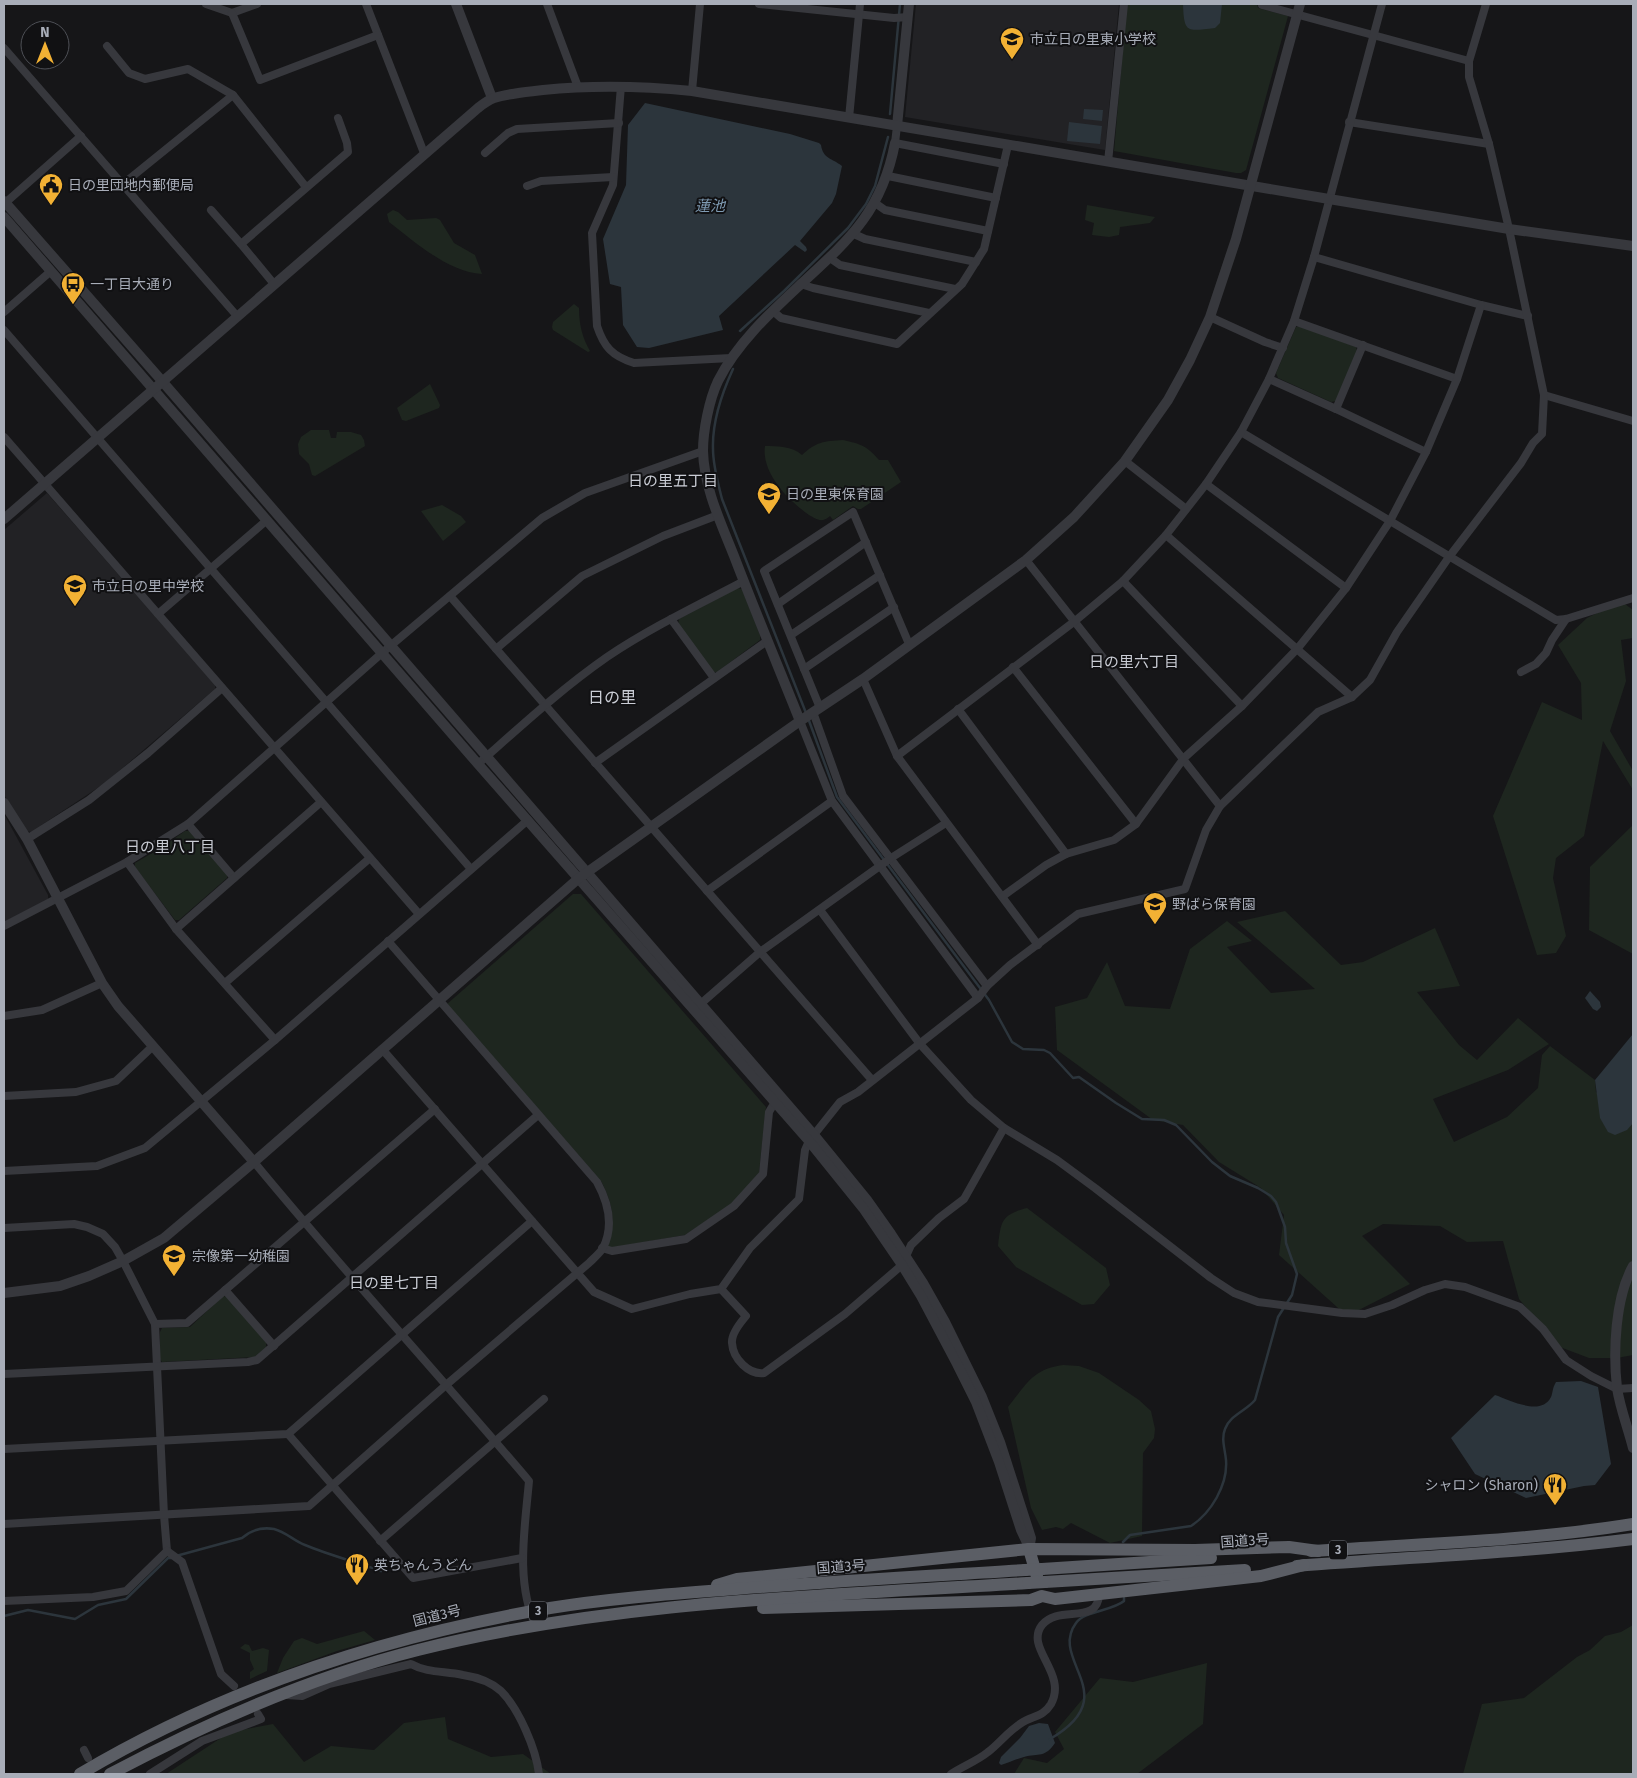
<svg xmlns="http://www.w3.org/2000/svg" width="1637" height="1778" font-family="'Fira Sans','Noto Sans JP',sans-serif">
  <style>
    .built { fill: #222225 }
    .green { fill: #1e261f }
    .water { fill: #2c353c }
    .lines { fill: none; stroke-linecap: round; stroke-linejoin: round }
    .stream { stroke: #2c353c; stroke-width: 2.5 }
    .minor { stroke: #37383d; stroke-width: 8 }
    .tertiary { stroke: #37383d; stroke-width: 10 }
    .trunk { stroke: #5b5e65; stroke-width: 12 }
    .trunk-bridge { stroke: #5b5e65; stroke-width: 12 }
    .labels { text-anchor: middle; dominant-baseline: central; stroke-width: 4; stroke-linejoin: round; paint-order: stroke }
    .shield { fill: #111113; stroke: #7b7e86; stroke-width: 1 }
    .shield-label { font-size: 12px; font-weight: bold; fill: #a8adb8 }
    .poi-label { font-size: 14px; fill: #a8adb8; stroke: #111113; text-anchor: start }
    .street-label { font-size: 14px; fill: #a8adb8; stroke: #111113 }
    .water-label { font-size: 15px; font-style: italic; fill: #7f9bb3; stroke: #111113 }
    .neighbourhood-label { font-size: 15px; fill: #c9ccd4; stroke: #111113 }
    .quarter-label { font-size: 16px; fill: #c9ccd4; stroke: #111113 }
  </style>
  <rect width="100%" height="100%" fill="#161618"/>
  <g class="built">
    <polygon points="916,4 1119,4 1105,150 905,117"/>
    <polygon points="47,493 215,685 215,689 105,783 31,832 26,831 4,795 4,530"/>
    <polygon points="4,814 48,895 48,899 4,922"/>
  </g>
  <g class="green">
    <polygon points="1127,4 1257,4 1258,8 1288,16 1246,170 1241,173 1236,173 1114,151"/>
    <polygon points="1087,205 1155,217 1150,223 1120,227 1119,235 1109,237 1092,235 1094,223 1085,220"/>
    <path d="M 393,210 L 398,212 L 407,220 L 436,218 L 440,220 L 454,243 L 475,255 L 482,274 C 448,272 415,242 389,222 L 387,214 Z"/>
    <path d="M 574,304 L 579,308 C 579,324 582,337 590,351 L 588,352 L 553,330 L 552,327 L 553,322 Z"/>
    <polygon points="1300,326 1356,347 1357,351 1336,401 1331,402 1278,378 1276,373 1296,327"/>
    <polygon points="430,384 440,405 439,408 406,421 402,420 397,408"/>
    <polygon points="311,430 329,430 331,438 336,438 337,432 351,432 361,435 364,440 365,446 315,476 312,475 309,464 299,454 298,444 301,437"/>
    <path d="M 843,440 C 861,444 867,446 879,460 L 888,460 L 901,482 L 861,509 L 858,509 L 853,506 L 833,520 L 830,516 C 828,518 826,519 823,520 C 818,521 813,517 809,515 C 789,501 761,473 765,446 C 777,446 792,446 802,455 C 816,442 824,441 843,440 Z"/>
    <polygon points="442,505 461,516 466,522 443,541 421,511"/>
    <polygon points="737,588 742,589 760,635 760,640 717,672 713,672 678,625 679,619"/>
    <polygon points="1621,601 1633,610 1633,638 1621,640 1626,681 1610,731 1633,771 1633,790 1603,741 1584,836 1556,858 1553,878 1566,936 1556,953 1537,955 1493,816 1542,702 1582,720 1581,683 1558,645 1587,618"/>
    <polygon points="1633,825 1633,954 1589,930 1590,867"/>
    <polygon points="185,831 190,831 227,874 227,878 179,920 175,920 135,867 135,863 161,848"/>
    <path d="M 573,894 L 581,894 L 766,1107 L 759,1173 L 734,1203 L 685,1235 L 610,1248 L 607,1245 C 616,1221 613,1204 601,1181 L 447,1004 Z"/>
    <polygon points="1285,911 1341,965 1363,962 1435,928 1460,986 1417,992 1459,1045 1477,1060 1518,1018 1549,1044 1508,1070 1433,1099 1454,1142 1507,1117 1538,1088 1542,1055 1550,1046 1595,1080 1596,1092 1633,1116 1633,1355 1617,1358 1589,1358 1560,1347 1519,1299 1503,1241 1467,1242 1440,1226 1383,1224 1362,1236 1410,1284 1347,1316 1279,1255 1284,1215 1261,1188 1219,1162 1183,1125 1153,1120 1057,1050 1055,1007 1087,998 1107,962 1125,1006 1170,1009 1190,949 1227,921 1252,941 1227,947 1271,993 1315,989 1237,922"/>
    <path d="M 1027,1208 L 1106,1268 L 1110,1285 L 1094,1304 L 1082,1305 L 1016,1267 L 998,1246 C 1001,1221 1001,1215 1027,1208 Z"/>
    <polygon points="223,1296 228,1297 266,1342 266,1348 255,1357 162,1362 160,1359 160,1332 162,1328 190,1327"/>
    <path d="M 1063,1365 L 1079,1366 L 1099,1373 L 1139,1400 L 1151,1411 L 1155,1429 L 1154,1438 L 1143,1453 L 1142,1536 L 1110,1543 L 1071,1523 L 1063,1529 L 1056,1527 L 1042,1530 L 1031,1508 L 1008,1407 C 1026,1385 1032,1369 1063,1365 Z"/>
    <polygon points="1633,1625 1633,1774 1463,1774 1482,1704 1524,1698 1577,1657 1590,1650 1605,1636 1621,1632"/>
    <polygon points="364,1631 375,1640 337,1651 277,1673 283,1658 294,1641 302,1638 317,1644"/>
    <polygon points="245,1644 249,1645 252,1651 263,1648 269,1650 267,1671 250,1679 250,1672 254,1669 250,1660 250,1653 240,1648"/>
    <polygon points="1207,1663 1203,1724 1137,1774 1014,1774 1024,1758 1047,1763 1064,1749 1055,1732 1100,1678 1133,1682"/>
    <polygon points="445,1717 448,1739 491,1757 523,1754 551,1774 166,1774 230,1732 273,1724 304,1762 331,1746 374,1750 404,1723"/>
  </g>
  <g class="water">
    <path d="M 1183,4 L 1222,4 L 1220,23 L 1215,28 C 1187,31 1184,34 1183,4 Z"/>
    <path d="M 645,103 L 790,134 L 819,143 L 821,145 C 823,159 832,158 842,166 L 836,194 L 832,203 L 800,241 L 806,247 L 807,250 L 805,252 L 795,245 L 719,316 L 723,330 L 649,348 L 637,347 L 623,325 L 621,287 L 610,284 L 603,239 L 626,185 L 628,125 Z"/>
    <polygon points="1084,109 1103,110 1102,121 1083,119"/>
    <polygon points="1069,122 1102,126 1100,144 1067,141"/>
    <polygon points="1590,991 1600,1002 1601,1007 1597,1011 1593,1009 1585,998"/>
    <polygon points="1633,1034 1633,1123 1627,1130 1615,1135 1608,1132 1600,1118 1595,1080"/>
    <path d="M 1581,1381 L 1598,1387 L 1611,1464 L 1595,1485 L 1584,1486 L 1526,1498 L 1475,1474 L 1451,1438 L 1495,1395 C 1510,1400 1541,1417 1551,1397 C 1553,1392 1552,1389 1556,1382 Z"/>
    <path d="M 1039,1723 L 1048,1724 L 1055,1743 C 1045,1758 1039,1753 1024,1757 C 1016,1759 1009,1763 1001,1765 L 999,1763 L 1001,1757 L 1020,1738 L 1029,1726 Z"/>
  </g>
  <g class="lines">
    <g class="stream">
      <polyline points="890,114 900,4"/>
      <polyline points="740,331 784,291 848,228 866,204 875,186 888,137"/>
      <path d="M 733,369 C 722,393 712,422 713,449 C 713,466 718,483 722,499 L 806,713"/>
      <path d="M 808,718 L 837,797 L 989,1000 L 1012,1042 L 1023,1049 L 1044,1050 L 1050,1053 L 1073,1078 L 1079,1077 L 1116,1103 L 1142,1119 L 1164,1120 L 1176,1125 L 1212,1162 L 1230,1176 L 1258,1188 L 1271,1196 L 1276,1202 L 1285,1227 L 1286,1243 L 1297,1274 L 1292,1295 L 1278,1317 L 1255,1400 C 1246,1411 1230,1415 1225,1429 C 1221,1439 1225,1449 1226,1460 C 1228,1485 1211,1513 1191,1526 L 1130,1535 L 1123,1542"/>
      <path d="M 176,1556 L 242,1538 C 251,1530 262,1527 274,1529 C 286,1532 294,1541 305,1545 C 329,1555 356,1562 381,1571"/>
      <polyline points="4,1616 28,1610 75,1619 98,1605 126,1599 168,1558 171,1558"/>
      <path d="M 1050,1739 C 1126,1695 1048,1661 1076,1623 C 1084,1611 1112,1611 1124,1601 L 1124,1598"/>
    </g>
    <g class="minor">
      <polyline points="206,4 232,13 257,4"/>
      <polyline points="366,4 424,153"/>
      <polyline points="547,4 578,87"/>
      <polyline points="759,4 894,18 908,17"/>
      <polyline points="1262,4 1262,5 1469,61"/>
      <polyline points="232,13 260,80 378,35"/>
      <polyline points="107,46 129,73 145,79 188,69 233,95 306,187"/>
      <polyline points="4,48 237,316"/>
      <path d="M 621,86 L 613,185 L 592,233 L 597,326 C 604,347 612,356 634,363 L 731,358"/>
      <polyline points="692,91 700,4"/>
      <polyline points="849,118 860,4"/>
      <polyline points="1349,122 1489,144"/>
      <polyline points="897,126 895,143 1004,164"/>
      <polyline points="485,153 508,133 517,129 619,123"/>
      <polyline points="1108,162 1124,4"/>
      <polyline points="888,176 996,198"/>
      <polyline points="123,184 233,95"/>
      <polyline points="527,186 541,181 613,177"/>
      <polyline points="875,203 885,210 988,231"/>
      <polyline points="4,204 81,136"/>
      <polyline points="211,210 241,244 274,284"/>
      <polyline points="854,234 865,239 976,262"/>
      <polyline points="241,244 348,152 347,143 338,118"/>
      <polyline points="1314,257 1481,305 1528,316"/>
      <polyline points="830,258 840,265 955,289"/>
      <polyline points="801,284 813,288 929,313"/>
      <polyline points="773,311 781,318 897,344 962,284 984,249 1008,145"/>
      <polyline points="4,312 51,271"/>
      <polyline points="1210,317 1265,342 1283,348"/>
      <polyline points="1294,321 1457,379"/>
      <polyline points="4,330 471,869"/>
      <polyline points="1269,379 1336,409 1426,452"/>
      <polyline points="1544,395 1633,421"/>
      <polyline points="1336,409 1363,345"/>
      <polyline points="1241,432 1556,620 1566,619 1633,598"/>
      <polyline points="4,437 419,914"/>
      <polyline points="1125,461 1186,509"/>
      <polyline points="1206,484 1346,588"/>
      <polyline points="1166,535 1352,697"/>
      <polyline points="1026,560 1220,806"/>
      <polyline points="1123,581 1242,706"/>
      <polyline points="450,596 872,1080"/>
      <polyline points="778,604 866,542"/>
      <polyline points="158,614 267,520"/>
      <polyline points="671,619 714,678"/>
      <polyline points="791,635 880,575"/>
      <polyline points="496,649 582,576 663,536 718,515"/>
      <polyline points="1013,667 1136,824"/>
      <polyline points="804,669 894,607"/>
      <polyline points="1521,672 1536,664 1546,653 1552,640 1566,619"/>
      <polyline points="863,679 897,756 1038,945"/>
      <polyline points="820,708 764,571 853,512 909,644"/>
      <polyline points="958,709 1066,854"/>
      <polyline points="813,712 843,796 987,986"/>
      <polyline points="800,721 832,801 978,998"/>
      <polyline points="897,756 1075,621 1123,581 1166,535 1206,484 1241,432 1269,379 1294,321 1314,257 1382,4"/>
      <polyline points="595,763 767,641"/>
      <path d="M 478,764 C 520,727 561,689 607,657 C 650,628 698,605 744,581"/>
      <polyline points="188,824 234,878"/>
      <polyline points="27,839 89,800 148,753 222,688"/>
      <polyline points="127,862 176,929 275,1040"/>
      <polyline points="707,891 832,801"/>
      <polyline points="1003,896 1046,865 1066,854 1114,840 1136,824 1184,758 1242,706 1298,648 1346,588 1390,521 1426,452 1457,379 1481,305"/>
      <polyline points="820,910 920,1044 971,1100 1004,1128 1057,1160 1095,1188 1211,1278 1234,1293 1258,1302 1342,1313 1365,1314 1392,1305 1425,1290 1445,1284 1465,1287 1520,1307 1543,1329 1566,1360 1591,1376 1617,1389 1633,1388"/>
      <polyline points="4,926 127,862 188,824 382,653 542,518 585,493 703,451"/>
      <polyline points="176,929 321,802"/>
      <polyline points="225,983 370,858"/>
      <polyline points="697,1007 760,952 891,858 946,823"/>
      <polyline points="4,1016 42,1010 102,983"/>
      <polyline points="382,1049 594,1292 632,1309 690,1294 721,1289 750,1248 799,1199 805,1150 809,1141 840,1102 858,1092 978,998 987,986 1010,965 1078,914 1185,889 1206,830 1220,806 1318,712 1352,697 1370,680 1397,632 1449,557 1521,463 1533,443 1542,434 1544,395 1509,229 1489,144 1469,77 1469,61 1486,4"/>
      <polyline points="4,1096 76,1092 116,1081 153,1046"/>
      <path d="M 254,1162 C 343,1270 438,1374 529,1481 C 525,1527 515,1583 536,1626"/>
      <polyline points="4,1171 97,1166 145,1148 275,1040 528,820"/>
      <polyline points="4,1228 74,1224 87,1227 103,1234 115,1247 123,1261 155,1324 164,1515 167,1551"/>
      <polyline points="602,1248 612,1251 686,1239 734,1206 763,1174 769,1112 775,1102"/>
      <path d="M 721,1289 L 746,1316 C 740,1323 731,1334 732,1343 C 733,1359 749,1375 764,1373 L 845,1314 L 902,1265 L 911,1245 L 939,1218 L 964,1199 L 1004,1128"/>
      <polyline points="225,1290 274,1346"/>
      <polyline points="155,1324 187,1323 435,1109"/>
      <polyline points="4,1374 248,1362 257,1360 538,1115"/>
      <polyline points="288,1434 413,1578 522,1558"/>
      <polyline points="4,1449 288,1434 532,1221"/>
      <path d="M 4,1524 L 309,1506 L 446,1385 L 589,1263 C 594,1258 600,1253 603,1248 C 614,1226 608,1202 597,1182 L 388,941"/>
      <polyline points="380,1541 544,1399"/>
      <polyline points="167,1551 182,1562 221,1674 234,1686"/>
      <polyline points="4,1601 93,1597 126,1591 167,1551"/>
      <path d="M 286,1695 L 302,1696 L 329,1684 L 411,1664 C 427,1673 445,1671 463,1675 C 476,1677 491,1682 501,1691 C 519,1709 536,1749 539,1774"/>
      <polyline points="84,1750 88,1758"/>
      <polyline points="150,1774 202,1741 261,1719 258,1714"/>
      <path d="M 951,1774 C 963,1766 977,1761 988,1752 C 1000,1743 1009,1730 1023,1722 C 1033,1716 1044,1716 1051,1704 C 1068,1673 1024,1648 1042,1625 C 1059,1604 1098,1626 1099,1594"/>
    </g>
    <g class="tertiary">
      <polyline points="456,4 492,98"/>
      <polyline points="897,126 909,4"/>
      <polyline points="4,201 162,381 814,1135 867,1200 891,1234 923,1283 945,1322 982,1397 1000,1442 1031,1538 1029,1549"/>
      <polyline points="4,217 478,764 809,1141 863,1208 902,1265 921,1296 957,1364 976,1402 999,1462 1021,1530 1028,1545"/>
      <path d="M 4,519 L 478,108 C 483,104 488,100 494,98 C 510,93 527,92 543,90 C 593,85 642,86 692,91 L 1329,199 L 1509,229 L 1633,246"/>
      <path d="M 800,721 C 778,666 755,611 734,556 C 721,523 704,488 703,451 C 703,431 709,400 718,381 C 737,343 771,312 801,284 C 850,239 882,211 895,143"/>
      <polyline points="4,803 27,839 102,983 118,1006 254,1162"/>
      <path d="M 1633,1266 C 1615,1298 1613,1352 1617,1388 C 1620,1408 1628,1428 1633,1448"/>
      <polyline points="4,1293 60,1286 89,1276 123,1261 164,1238 254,1162 579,878 800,721 863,679 1026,560 1074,517 1125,461 1149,427 1168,400 1190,360 1210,317 1236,239 1300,4"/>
    </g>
    <g class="trunk">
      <polyline points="1029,1549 1038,1580"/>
      <path d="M 1311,1551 C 1418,1544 1528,1541 1633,1524"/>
      <path d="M 1297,1566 C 1409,1557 1521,1553 1633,1539"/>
      <polyline points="1042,1569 1211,1558"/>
      <polyline points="1045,1582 1245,1570"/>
      <polyline points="717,1585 737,1579 1029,1549 1195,1550 1289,1547 1318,1551"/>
      <polyline points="763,1608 1031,1600 1042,1596 1055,1599 1261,1576 1304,1565"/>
      <path d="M 80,1774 C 223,1689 386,1636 550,1608 C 612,1598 673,1594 736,1589 C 832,1581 928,1576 1025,1570"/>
      <path d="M 110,1774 C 208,1722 311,1677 418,1650 C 617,1600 825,1596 1028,1583"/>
    </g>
    <g class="trunk-bridge">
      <polyline points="1025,1570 1042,1569"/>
      <polyline points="1028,1583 1045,1582"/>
    </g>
  </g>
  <defs>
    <g id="school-pin" transform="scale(1.25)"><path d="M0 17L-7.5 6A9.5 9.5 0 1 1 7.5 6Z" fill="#f2b134" stroke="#111113"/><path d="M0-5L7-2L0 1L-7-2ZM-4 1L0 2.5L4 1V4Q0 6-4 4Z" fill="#111"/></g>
    <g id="civic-pin" transform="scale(1.25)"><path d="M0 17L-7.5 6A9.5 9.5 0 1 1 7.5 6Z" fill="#f2b134" stroke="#111113"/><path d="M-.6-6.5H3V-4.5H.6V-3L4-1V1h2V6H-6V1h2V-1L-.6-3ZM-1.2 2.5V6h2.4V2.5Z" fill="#111"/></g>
    <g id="bus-pin" transform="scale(1.25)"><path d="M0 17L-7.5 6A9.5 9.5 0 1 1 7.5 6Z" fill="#f2b134" stroke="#111113"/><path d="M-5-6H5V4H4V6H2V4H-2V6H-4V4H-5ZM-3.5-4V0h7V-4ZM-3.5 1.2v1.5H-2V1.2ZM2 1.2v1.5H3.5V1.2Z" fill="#111"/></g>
    <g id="restaurant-pin" transform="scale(1.25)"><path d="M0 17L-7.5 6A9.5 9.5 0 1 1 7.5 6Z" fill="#f2b134" stroke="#111113"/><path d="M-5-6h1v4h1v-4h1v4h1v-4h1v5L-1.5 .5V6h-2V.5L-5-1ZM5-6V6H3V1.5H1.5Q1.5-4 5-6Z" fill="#111"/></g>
  </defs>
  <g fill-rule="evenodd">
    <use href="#school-pin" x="1012" y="39"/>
    <use href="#civic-pin" x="51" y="185"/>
    <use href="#bus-pin" x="73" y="284"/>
    <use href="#school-pin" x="769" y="494"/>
    <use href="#school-pin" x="75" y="586"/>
    <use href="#school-pin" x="1155" y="904"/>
    <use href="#school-pin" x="174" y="1256"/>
    <use href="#restaurant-pin" x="1555" y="1485"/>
    <use href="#restaurant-pin" x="357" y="1565"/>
  </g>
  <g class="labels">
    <g class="shield">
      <rect x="1329" y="1540.5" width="18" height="19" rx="4"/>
      <rect x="529" y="1601.5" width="18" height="19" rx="4"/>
    </g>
    <g class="shield-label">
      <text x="1338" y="1550">3</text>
      <text x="538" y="1611">3</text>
    </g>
    <g class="poi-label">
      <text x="1030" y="39">市立日の里東小学校</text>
      <text x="68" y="185">日の里団地内郵便局</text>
      <text x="90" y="284">一丁目大通り</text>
      <text x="786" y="494">日の里東保育園</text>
      <text x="92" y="586">市立日の里中学校</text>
      <text x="1172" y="904">野ばら保育園</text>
      <text x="192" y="1256">宗像第一幼稚園</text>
      <text x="1538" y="1485" text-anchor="end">シャロン (Sharon)</text>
      <text x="374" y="1565">英ちゃんうどん</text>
    </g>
    <g class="street-label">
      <text transform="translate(1245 1541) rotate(-4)">国道3号</text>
      <text transform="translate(841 1567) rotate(-4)">国道3号</text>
      <text transform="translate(437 1616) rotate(-14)">国道3号</text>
    </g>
    <g class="water-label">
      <text x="710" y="206">蓮池</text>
    </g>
    <g class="neighbourhood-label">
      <text x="673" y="481">日の里五丁目</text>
      <text x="1134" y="662">日の里六丁目</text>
      <text x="170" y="847">日の里八丁目</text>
      <text x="394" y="1283">日の里七丁目</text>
    </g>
    <g class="quarter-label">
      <text x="612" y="697">日の里</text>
    </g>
  </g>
  <rect width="1637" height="1778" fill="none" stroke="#a8adb8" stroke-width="10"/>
  <g transform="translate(45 45)"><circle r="24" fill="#111113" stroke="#4d4f55"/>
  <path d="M0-4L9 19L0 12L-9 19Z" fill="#f2b134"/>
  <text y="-8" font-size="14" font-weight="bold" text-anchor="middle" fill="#a8adb8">N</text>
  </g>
</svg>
